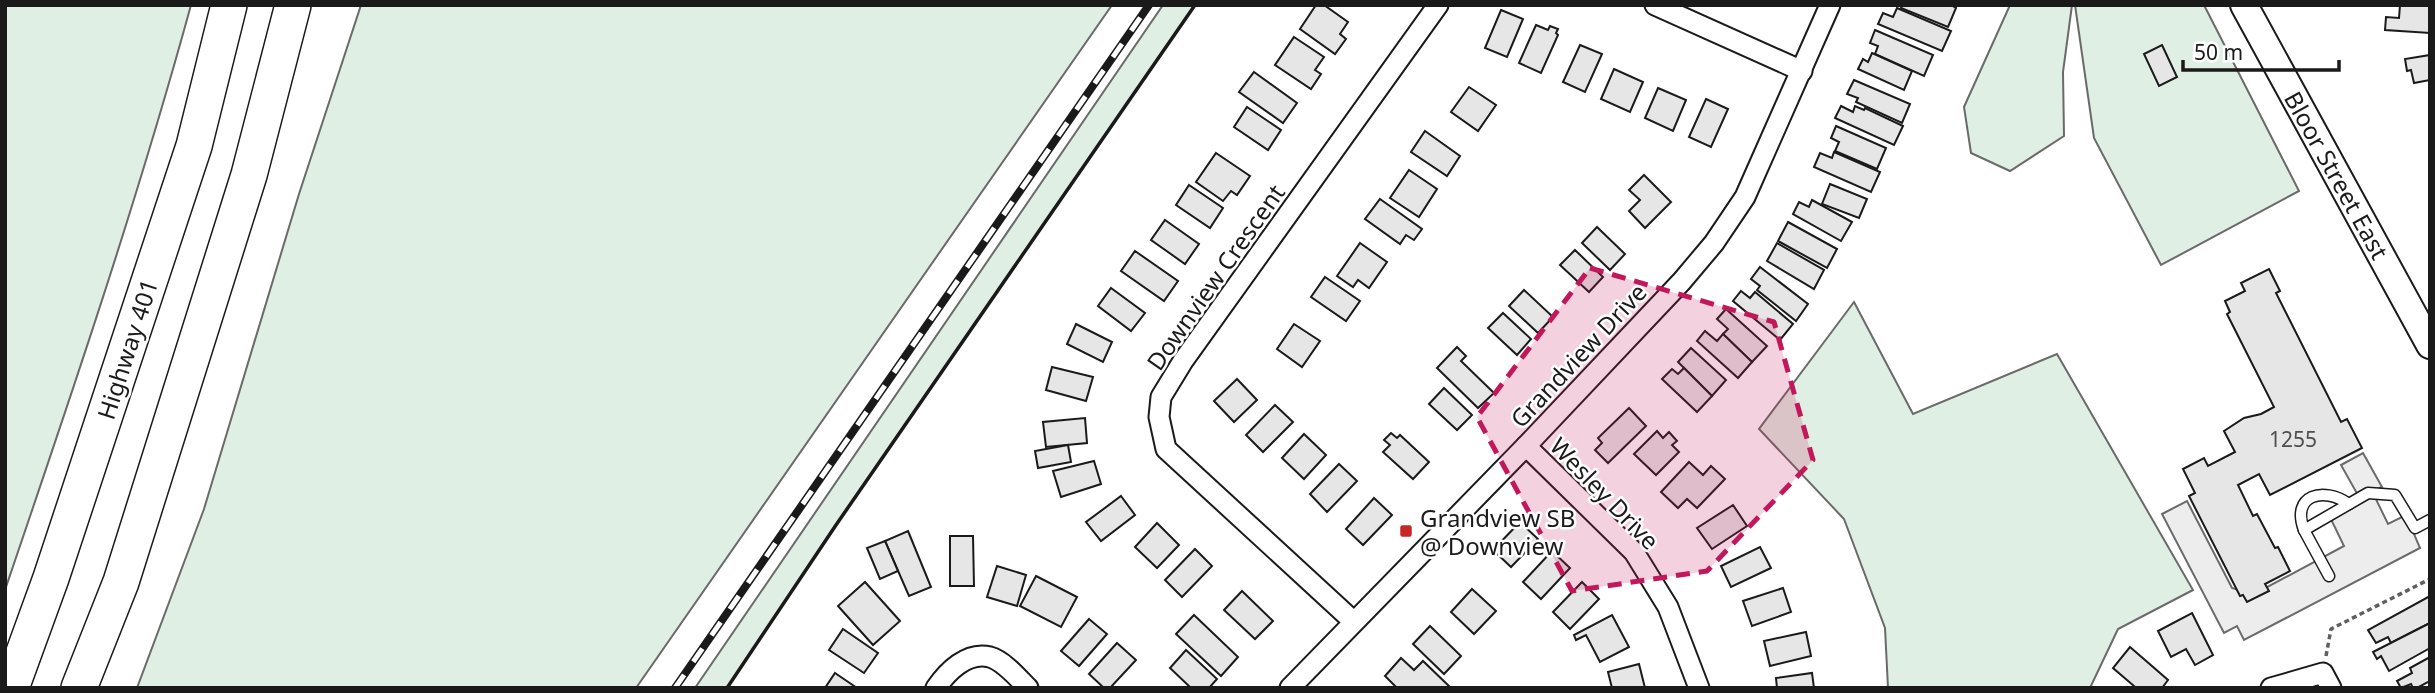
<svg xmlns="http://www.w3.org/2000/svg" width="2435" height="693" font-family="'Noto Sans',sans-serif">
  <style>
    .green { fill: #e0efe3; stroke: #6a6a6a; stroke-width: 2 }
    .parking { fill: #ededed; stroke: #6a6a6a; stroke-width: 2 }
    .building { fill: #e6e6e6; stroke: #1a1a1a; stroke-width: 2 }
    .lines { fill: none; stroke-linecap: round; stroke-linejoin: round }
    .lane-casing { stroke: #1a1a1a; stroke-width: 13 }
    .street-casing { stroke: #1a1a1a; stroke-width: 23 }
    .secondary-casing { stroke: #1a1a1a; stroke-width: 30 }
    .highway-casing { stroke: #1a1a1a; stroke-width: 38 }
    .path { stroke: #5f5f5f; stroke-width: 3.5; stroke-dasharray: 5 3.5; stroke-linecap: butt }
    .lane { stroke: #fff; stroke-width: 10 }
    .street { stroke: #fff; stroke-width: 19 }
    .secondary { stroke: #fff; stroke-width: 26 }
    .highway { stroke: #fff; stroke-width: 35 }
    .rail-casing { stroke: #1a1a1a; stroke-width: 8 }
    .rail { stroke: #fff; stroke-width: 5; stroke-dasharray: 16; stroke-linecap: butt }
    .wall { stroke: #1a1a1a; stroke-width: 3.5 }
    .marked { fill: #c2185b; fill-opacity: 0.2; stroke: #c2185b; stroke-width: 5; stroke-dasharray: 14 9; stroke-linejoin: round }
    .poi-dot { fill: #c62828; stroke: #fff; stroke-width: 2.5 }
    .labels { text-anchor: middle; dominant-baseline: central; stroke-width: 5; stroke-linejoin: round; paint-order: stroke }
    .number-label { font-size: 21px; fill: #4d4d4d }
    .street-label { font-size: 24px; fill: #1a1a1a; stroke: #fff }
    .poi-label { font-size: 24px; fill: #1a1a1a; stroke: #fff; text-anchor: start }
  </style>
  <rect width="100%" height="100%" fill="#fff"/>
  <g class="green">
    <path d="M 5,5 L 191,5 C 137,202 71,396 5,590 Z"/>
    <polygon points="361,5 1112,5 636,688 137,688 204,509 299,194"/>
    <polygon points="1163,5 1195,5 836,525 727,688 695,688"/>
    <polygon points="2010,5 2072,5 2063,72 2064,136 2010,171 1971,153 1964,107"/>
    <polygon points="2075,5 2204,5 2299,191 2161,265 2094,138"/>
    <polygon points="1854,302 1913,414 2057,354 2193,590 2118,629 2090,688 1888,688 1885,628 1844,519 1759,429"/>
  </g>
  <polygon class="parking" points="2363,453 2382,487 2372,491 2388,524 2406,515 2420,548 2244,640 2237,626 2224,633 2162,514 2187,501 2232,588 2248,593 2258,592 2344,546 2328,513 2359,497 2341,465"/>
  <g class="building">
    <polygon points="1316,5 1324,5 1348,22 1340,34 1346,39 1335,54 1300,29"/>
    <polygon points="1902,5 1951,5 1956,8 1948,27 1901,8"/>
    <polygon points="2400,5 2430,5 2430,33 2385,30 2386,17 2399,18"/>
    <polygon points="1897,8 1951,31 1942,51 1878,24 1883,13 1893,17"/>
    <polygon points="1501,10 1523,19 1507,57 1485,48"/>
    <polygon points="1536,25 1548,30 1550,26 1558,29 1556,33 1558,35 1541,73 1519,63"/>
    <polygon points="1875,30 1933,55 1924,76 1875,54 1878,46 1870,43"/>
    <polygon points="1294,37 1324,57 1315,70 1321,74 1311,89 1275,65"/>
    <polygon points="1580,45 1602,54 1585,92 1563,82"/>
    <polygon points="2162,45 2177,77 2159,86 2144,54"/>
    <polygon points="1872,53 1912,71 1904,90 1858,69 1863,59 1868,62"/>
    <polygon points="2430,55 2430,80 2414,83 2411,70 2407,71 2405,59"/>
    <polygon points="1614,69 1643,82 1630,112 1601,99"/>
    <polygon points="1254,72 1297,103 1283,123 1239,92"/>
    <polygon points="1854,80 1910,104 1902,123 1856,102 1858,98 1847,94"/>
    <polygon points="1469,87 1496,105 1478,131 1451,112"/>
    <polygon points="1658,88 1686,100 1673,131 1645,118"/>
    <polygon points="1706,99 1728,109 1711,147 1689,137"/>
    <polygon points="1841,106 1853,112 1855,106 1864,110 1865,108 1903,126 1894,145 1835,118"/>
    <polygon points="1247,107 1281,130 1268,150 1234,127"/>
    <polygon points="1836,126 1886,148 1877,169 1835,151 1839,142 1831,138"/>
    <polygon points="1425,131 1460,156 1447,176 1411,152"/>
    <polygon points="1834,152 1880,172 1871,192 1814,167 1820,153 1832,158"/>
    <polygon points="1216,153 1250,176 1237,195 1231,191 1223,201 1196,182"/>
    <polygon points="1409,170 1437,189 1419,217 1390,198"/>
    <polygon points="1644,175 1671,202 1645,228 1629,211 1640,200 1629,190"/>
    <polygon points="1830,184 1867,199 1859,218 1822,204"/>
    <polygon points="1189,185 1223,208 1210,228 1176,205"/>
    <polygon points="1380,199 1422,229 1414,240 1406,235 1400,244 1365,219"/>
    <polygon points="1812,200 1852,222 1841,241 1793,214 1799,202 1809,207"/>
    <polygon points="1165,220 1199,244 1185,264 1151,240"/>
    <polygon points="1788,222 1837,249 1827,268 1778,241"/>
    <polygon points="1597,227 1625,254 1610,270 1582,243"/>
    <polygon points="1360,243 1387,262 1369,288 1358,280 1353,287 1337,276"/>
    <polygon points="1777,243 1824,270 1814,289 1767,261"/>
    <polygon points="1575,250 1603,277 1589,292 1560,265"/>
    <polygon points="1135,251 1178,281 1164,301 1121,271"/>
    <polygon points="1760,267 1808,304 1796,321 1757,290 1760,286 1751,279"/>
    <polygon points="2269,269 2280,291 2276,293 2341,422 2347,419 2362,448 2270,495 2259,474 2238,485 2253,516 2257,514 2275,548 2278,547 2290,571 2265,584 2269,591 2247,602 2243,595 2240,596 2189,496 2195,493 2183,469 2204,458 2208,466 2235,452 2224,431 2244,418 2261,414 2274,407 2227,314 2230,312 2225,301 2245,291 2241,283"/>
    <polygon points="1325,277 1360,301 1346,321 1311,297"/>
    <polygon points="1111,288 1145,313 1131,331 1098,306"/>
    <polygon points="1524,290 1553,317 1538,333 1509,306"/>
    <polygon points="1741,291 1750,298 1755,292 1793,324 1780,340 1733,301"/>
    <polygon points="1726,309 1767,346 1752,362 1723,334 1728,329 1717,319"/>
    <polygon points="1503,313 1531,339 1517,355 1488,328"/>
    <polygon points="1076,324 1112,342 1103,362 1067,344"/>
    <polygon points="1294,324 1320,341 1302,367 1277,349"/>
    <polygon points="1705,331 1717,341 1723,334 1752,362 1738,378 1697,341"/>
    <polygon points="1457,347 1466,356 1461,361 1494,393 1478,408 1437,368"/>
    <polygon points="1691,348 1726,380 1712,396 1678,362"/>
    <polygon points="1052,367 1093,377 1086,401 1046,390"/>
    <polygon points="1684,368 1712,396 1697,412 1662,379 1672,369 1678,374"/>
    <polygon points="1237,379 1257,400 1234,422 1214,401"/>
    <polygon points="1444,388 1472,415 1457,430 1429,404"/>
    <polygon points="1275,405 1293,422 1263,452 1246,435"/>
    <polygon points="1629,408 1646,426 1608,463 1595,450 1602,443 1598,438"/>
    <polygon points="1085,418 1087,443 1046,447 1043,422"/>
    <polygon points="1657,431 1663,438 1669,432 1677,441 1672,445 1679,452 1656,475 1634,454"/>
    <polygon points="1391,433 1397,438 1400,435 1429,462 1413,479 1383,452 1390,445 1384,440"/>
    <polygon points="1304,434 1326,455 1304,479 1282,458"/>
    <polygon points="1068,445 1071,462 1038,468 1035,451"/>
    <polygon points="1094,461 1101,484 1061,497 1053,471"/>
    <polygon points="1689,462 1703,475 1711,466 1725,479 1697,508 1687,499 1678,508 1661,492"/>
    <polygon points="1339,464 1357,481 1327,512 1310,494"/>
    <polygon points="1121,496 1135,515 1101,541 1086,522"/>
    <polygon points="1374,498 1392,515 1363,545 1346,529"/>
    <polygon points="1733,505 1747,526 1712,549 1697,528"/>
    <polygon points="1520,522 1538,539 1511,567 1493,550"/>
    <polygon points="1157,523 1179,545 1157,568 1135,547"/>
    <polygon points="908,531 931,587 909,596 885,541"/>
    <polygon points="950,536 973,536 974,586 950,586"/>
    <polygon points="885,541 898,571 880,579 867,548"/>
    <polygon points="1760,547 1771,568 1731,587 1721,566"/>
    <polygon points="1195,549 1212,566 1182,597 1165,580"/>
    <polygon points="1552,551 1570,568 1541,599 1523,582"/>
    <polygon points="997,566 1026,575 1017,606 987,597"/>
    <polygon points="1036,576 1077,597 1061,627 1020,606"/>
    <polygon points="865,582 900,621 873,645 838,606"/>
    <polygon points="1582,582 1599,599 1570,629 1553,612"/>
    <polygon points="1783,588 1791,612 1752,626 1743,601"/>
    <polygon points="1472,589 1496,611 1474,634 1451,612"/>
    <polygon points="1242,591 1273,621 1255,639 1224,610"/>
    <polygon points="2430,596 2430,623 2391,643 2388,637 2376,643 2368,630"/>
    <polygon points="2192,613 2213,655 2195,665 2186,649 2171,657 2158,631"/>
    <polygon points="1194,615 1238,657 1221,676 1176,634"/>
    <polygon points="1612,615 1629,647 1600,662 1586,635 1576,640 1574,635"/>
    <polygon points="1089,619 1107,634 1079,666 1061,651"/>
    <polygon points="2430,623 2430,648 2389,671 2381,656 2377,659 2373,652"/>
    <polygon points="1430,626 1461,656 1444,674 1413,644"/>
    <polygon points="843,629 878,653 864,673 829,650"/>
    <polygon points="1806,632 1811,656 1770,666 1764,641"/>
    <polygon points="1117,643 1136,660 1110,688 1104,688 1089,674"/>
    <polygon points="2130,647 2168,680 2162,688 2132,688 2134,686 2113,668"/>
    <polygon points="1186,650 1217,679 1209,688 1191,688 1170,668"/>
    <polygon points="2430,657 2430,681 2417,688 2413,688 2411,684 2401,688 2397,681 2412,673 2410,668"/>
    <polygon points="1401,658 1414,670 1423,661 1451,688 1397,688 1385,676"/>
    <polygon points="1639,664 1645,688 1612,688 1608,672"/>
    <polygon points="835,673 857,688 825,688"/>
    <polygon points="1812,673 1814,688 1777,688 1776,678"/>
  </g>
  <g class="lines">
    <g class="lane-casing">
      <g id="lane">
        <path d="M 2304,530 C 2291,495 2323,486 2349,504"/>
        <polyline points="2329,576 2304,530 2368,493 2395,495 2415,528 2430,520"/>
      </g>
    </g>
    <g class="street-casing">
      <g id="street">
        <polyline points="1655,5 1802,71"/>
        <polyline points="1526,446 1634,552 1668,607 1699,688"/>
        <polyline points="1353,621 1166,449 1159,417 1161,397 1183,361 1438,5"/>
        <path d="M 936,688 C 947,672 967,651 990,657 C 1004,661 1018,678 1028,688"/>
        <polyline points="1290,688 1526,446 1682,281 1714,243 1745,197 1830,5"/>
        <polyline points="2271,688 2323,673 2331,688"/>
      </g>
    </g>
    <g class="secondary-casing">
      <polyline id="secondary" points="2244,5 2430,345"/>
    </g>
    <g class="highway-casing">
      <g id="highway">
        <polyline points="11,688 51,578 194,146 229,5"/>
        <polyline points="79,688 121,582 249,175 293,5"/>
      </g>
    </g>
    <polyline class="path" points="2326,656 2331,629 2430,579"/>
    <use href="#lane" class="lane"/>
    <use href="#street" class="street"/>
    <use href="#secondary" class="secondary"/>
    <use href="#highway" class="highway"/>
    <g class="rail-casing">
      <polyline id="rail" points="675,688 1149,5"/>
    </g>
    <use href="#rail" class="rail"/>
    <polyline class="wall" points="727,688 836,525 1195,5"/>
  </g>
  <path class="marked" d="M 1590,268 L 1774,322 L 1813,460 L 1707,571 L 1572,591 L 1477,417 Z"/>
  <rect class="poi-dot" x="1399" y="524" width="14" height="14" rx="3.5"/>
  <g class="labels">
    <g class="number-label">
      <text x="2293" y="439">1255</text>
    </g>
    <g class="street-label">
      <text transform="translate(2337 175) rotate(61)">Bloor Street East</text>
      <text transform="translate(1215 277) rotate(-55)">Downview Crescent</text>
      <text transform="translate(127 349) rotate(-72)">Highway 401</text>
      <text transform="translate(1578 355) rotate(-47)">Grandview Drive</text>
      <text transform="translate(1605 493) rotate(46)">Wesley Drive</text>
    </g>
    <g class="poi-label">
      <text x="1420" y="517">Grandview SB<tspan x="1420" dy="28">@ Downview</tspan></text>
    </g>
  </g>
  <rect width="2435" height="693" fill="none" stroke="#1a1a1a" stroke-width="14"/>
  <path d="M2183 60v10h156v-10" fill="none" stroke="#1a1a1a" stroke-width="3.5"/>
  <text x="2194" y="60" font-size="21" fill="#1a1a1a" stroke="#ffffff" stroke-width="5" paint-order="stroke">50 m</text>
</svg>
